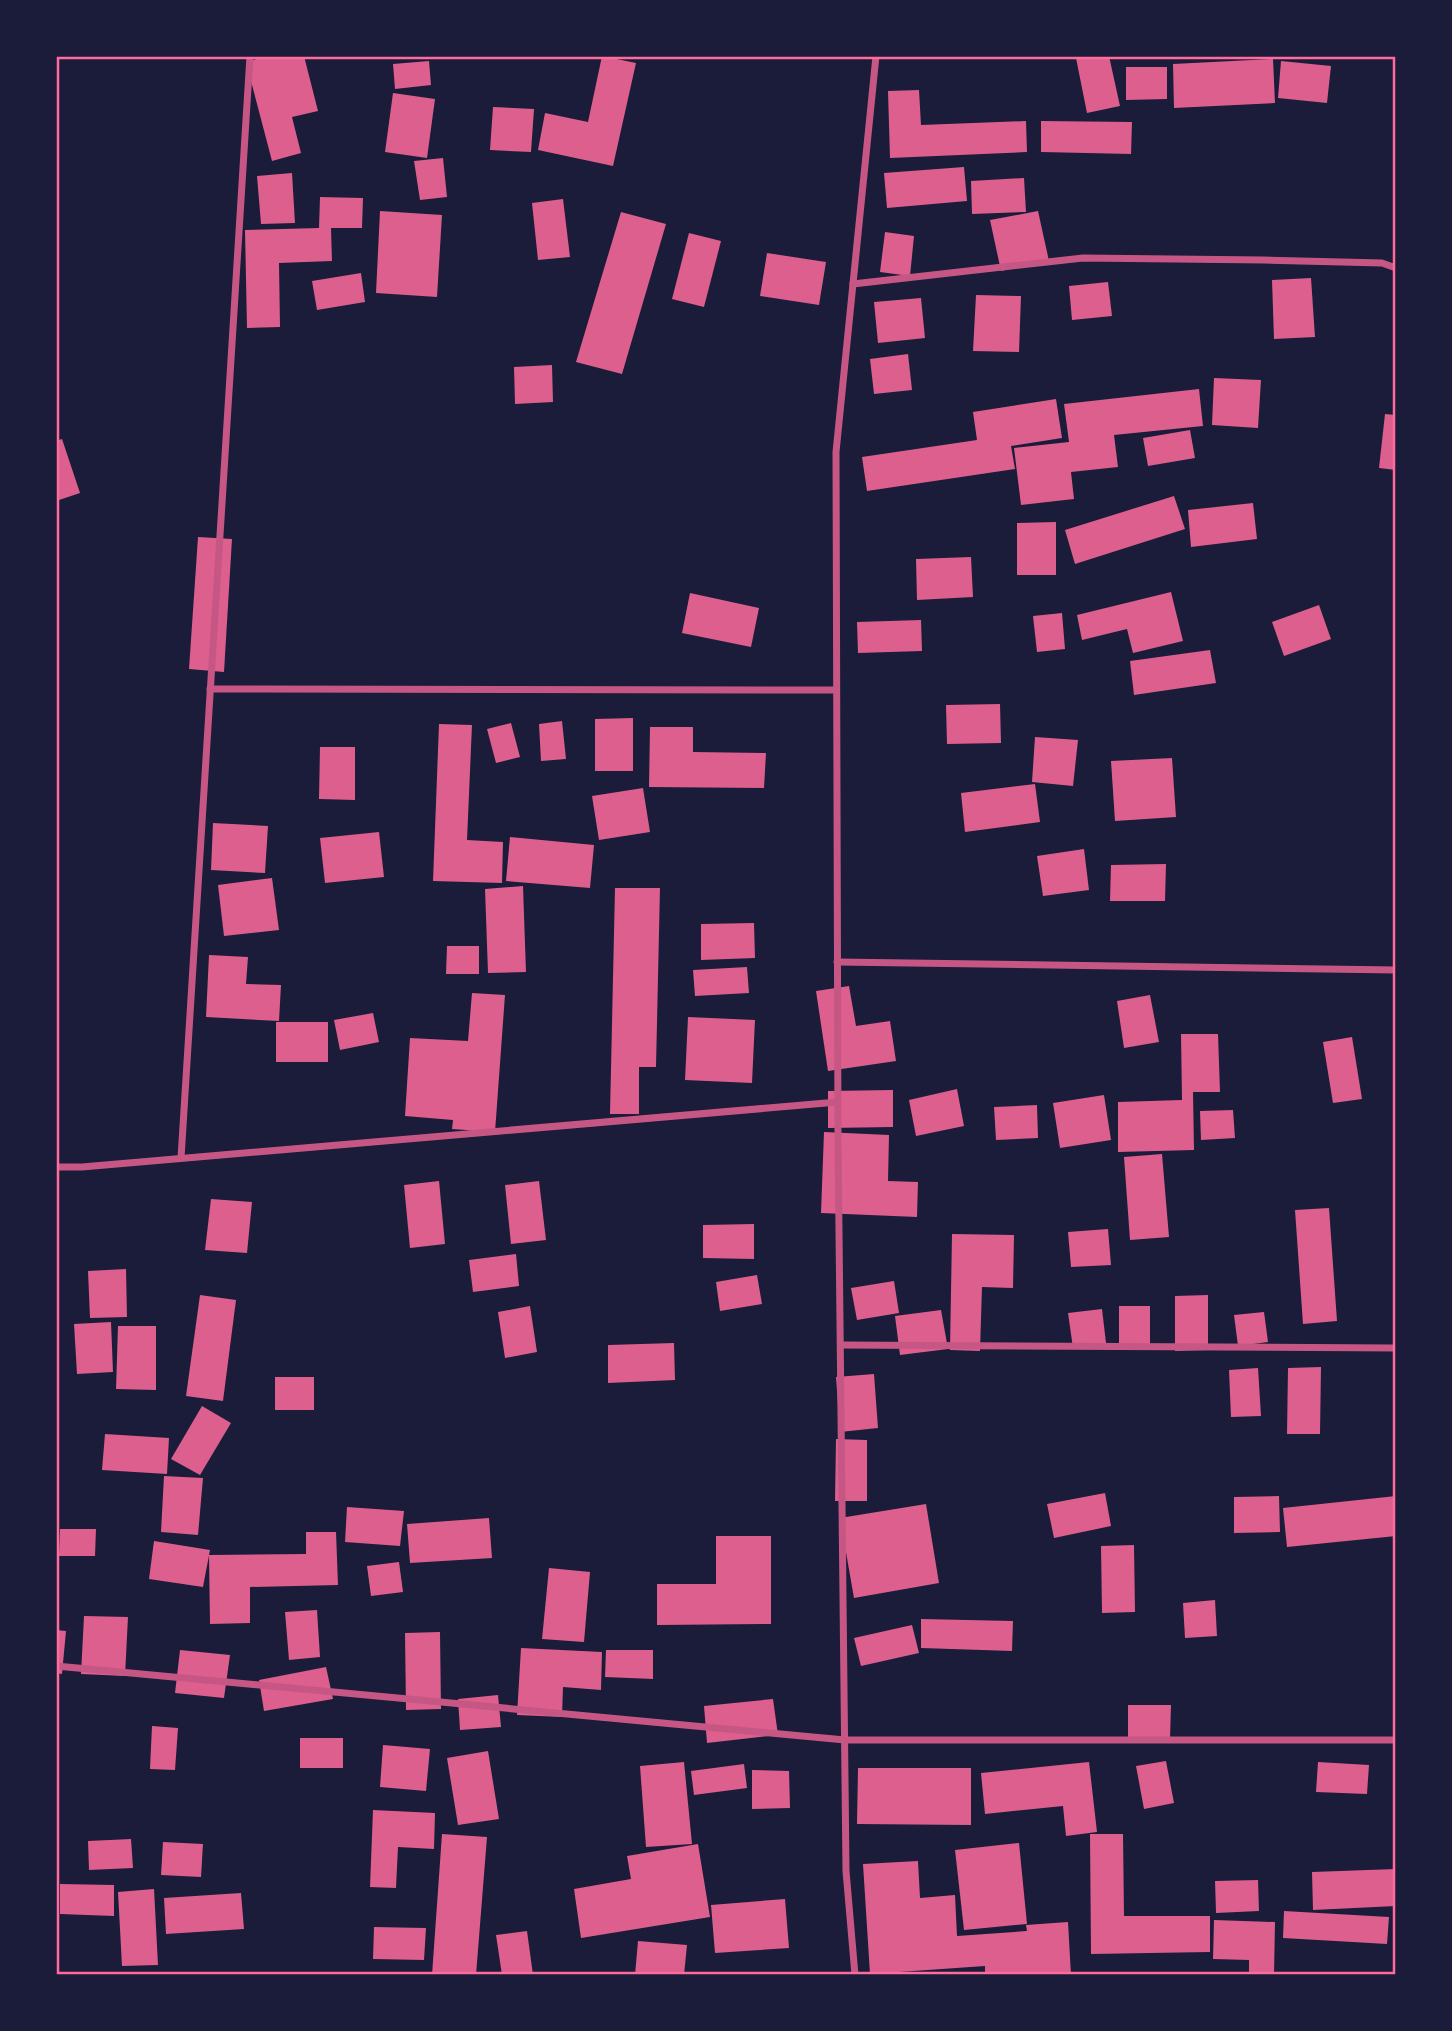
<svg xmlns="http://www.w3.org/2000/svg" width="1452" height="2031" font-family="Georgia,serif">
  <style>
    .building { fill: #dd5f8e }
    .lines { fill: none; stroke-linecap: round; stroke-linejoin: round }
    .minor { stroke: #c65784; stroke-width: 7 }
    .neatline { fill: none; stroke: #ff6b9d; stroke-width: 2.5 }
  </style>
  <rect width="100%" height="100%" fill="#1b1b3a"/>
  <g class="building">
    <polygon points="268,56 304,56 318,111 292,117 301,153 272,161 246,62"/>
    <polygon points="602,56 636,63 613,166 538,150 545,113 588,122"/>
    <polygon points="1084,56 1109,56 1120,106 1087,113 1076,58"/>
    <polygon points="1273,59 1275,103 1174,108 1173,64"/>
    <polygon points="429,61 431,85 395,89 393,64"/>
    <polygon points="1281,61 1331,66 1327,103 1278,98"/>
    <polygon points="1126,67 1167,67 1167,99 1126,100"/>
    <polygon points="919,90 921,125 1026,121 1027,152 890,158 888,91"/>
    <polygon points="393,93 435,99 427,158 385,152"/>
    <polygon points="493,107 534,109 531,152 490,150"/>
    <polygon points="1041,121 1132,122 1131,154 1041,152"/>
    <polygon points="443,158 447,197 420,200 414,161"/>
    <polygon points="964,167 967,201 887,208 884,173"/>
    <polygon points="292,173 295,223 261,224 257,176"/>
    <polygon points="1024,178 1026,212 972,214 971,181"/>
    <polygon points="320,197 363,198 362,228 331,228 332,261 279,263 280,327 247,328 245,230 319,228"/>
    <polygon points="563,199 570,257 538,260 532,203"/>
    <polygon points="380,211 442,215 437,297 376,293"/>
    <polygon points="1038,211 1049,261 1001,271 990,220"/>
    <polygon points="621,212 666,224 622,374 576,362"/>
    <polygon points="885,232 914,236 910,276 880,272"/>
    <polygon points="689,233 721,241 704,307 672,299"/>
    <polygon points="767,253 826,262 819,305 760,296"/>
    <polygon points="361,273 365,302 317,310 312,281"/>
    <polygon points="1311,278 1315,337 1274,339 1272,280"/>
    <polygon points="1108,282 1112,316 1072,320 1069,286"/>
    <polygon points="976,295 1021,296 1019,352 973,351"/>
    <polygon points="921,298 925,338 878,343 874,302"/>
    <polygon points="908,354 912,390 874,394 870,359"/>
    <polygon points="552,365 553,402 515,404 514,367"/>
    <polygon points="1214,378 1261,380 1258,428 1212,425"/>
    <polygon points="1199,389 1203,426 1114,435 1118,467 1071,472 1074,499 1021,505 1014,448 1069,442 1064,404"/>
    <polygon points="1056,399 1062,438 1011,446 1015,469 867,491 862,457 977,440 973,412"/>
    <polygon points="1385,414 1396,415 1396,470 1379,468"/>
    <polygon points="1190,430 1195,458 1148,466 1143,438"/>
    <polygon points="62,439 80,493 56,501 56,441"/>
    <polygon points="1174,496 1185,529 1075,564 1065,530"/>
    <polygon points="1253,503 1257,539 1191,547 1188,510"/>
    <polygon points="1056,522 1056,575 1017,575 1017,523"/>
    <polygon points="198,537 232,539 224,672 189,669"/>
    <polygon points="971,557 973,597 917,600 916,559"/>
    <polygon points="1171,592 1183,641 1133,653 1127,629 1082,640 1077,615"/>
    <polygon points="690,593 759,608 751,647 682,633"/>
    <polygon points="1319,605 1331,639 1284,656 1272,622"/>
    <polygon points="1062,613 1065,649 1037,652 1033,616"/>
    <polygon points="921,620 922,651 858,653 857,622"/>
    <polygon points="1210,650 1216,683 1134,695 1130,661"/>
    <polygon points="1000,704 1001,743 947,744 946,705"/>
    <polygon points="633,718 633,771 595,771 595,719"/>
    <polygon points="562,721 566,759 541,761 539,724"/>
    <polygon points="511,723 520,757 496,763 487,729"/>
    <polygon points="439,724 472,725 467,840 503,842 502,883 433,881"/>
    <polygon points="650,727 693,727 693,752 766,753 764,788 649,787"/>
    <polygon points="1035,737 1078,740 1073,786 1032,782"/>
    <polygon points="320,747 355,747 355,800 319,799"/>
    <polygon points="1172,758 1176,817 1115,821 1111,761"/>
    <polygon points="1035,784 1040,822 965,832 961,793"/>
    <polygon points="643,788 650,832 599,840 592,796"/>
    <polygon points="213,823 268,826 265,873 211,870"/>
    <polygon points="379,832 384,877 325,883 320,838"/>
    <polygon points="510,837 594,845 590,888 506,881"/>
    <polygon points="1084,849 1089,890 1043,896 1037,856"/>
    <polygon points="1166,864 1165,901 1110,901 1111,865"/>
    <polygon points="272,878 279,930 224,936 218,885"/>
    <polygon points="523,886 526,972 488,973 485,889"/>
    <polygon points="615,888 660,888 656,1067 639,1067 639,1114 610,1114"/>
    <polygon points="754,923 755,958 701,960 701,924"/>
    <polygon points="447,946 479,946 479,974 446,974"/>
    <polygon points="209,955 248,957 246,984 281,985 279,1021 206,1017"/>
    <polygon points="747,967 749,993 695,996 693,970"/>
    <polygon points="849,986 856,1026 890,1021 896,1061 828,1071 816,991"/>
    <polygon points="472,993 505,995 495,1132 452,1129 453,1120 405,1116 410,1038 468,1041"/>
    <polygon points="1150,995 1159,1042 1124,1048 1117,1001"/>
    <polygon points="373,1013 379,1042 340,1050 334,1020"/>
    <polygon points="688,1017 755,1020 752,1083 685,1080"/>
    <rect x="276" y="1022" width="52" height="40"/>
    <polygon points="1181,1034 1218,1034 1220,1092 1193,1092 1194,1150 1118,1152 1118,1102 1182,1100"/>
    <polygon points="1352,1037 1362,1099 1333,1103 1323,1042"/>
    <polygon points="957,1089 964,1126 916,1136 909,1100"/>
    <polygon points="893,1090 893,1127 828,1128 828,1091"/>
    <polygon points="1104,1095 1111,1140 1060,1148 1053,1103"/>
    <polygon points="1037,1105 1038,1138 996,1140 994,1107"/>
    <polygon points="1233,1110 1235,1138 1201,1140 1200,1111"/>
    <polygon points="824,1132 889,1135 888,1181 918,1182 917,1217 821,1213"/>
    <polygon points="1162,1154 1169,1237 1130,1240 1124,1157"/>
    <polygon points="439,1181 445,1244 410,1248 404,1185"/>
    <polygon points="539,1181 546,1240 511,1244 505,1185"/>
    <polygon points="211,1199 252,1202 247,1253 205,1250"/>
    <polygon points="1329,1208 1337,1321 1303,1324 1295,1210"/>
    <polygon points="754,1224 754,1259 703,1258 703,1225"/>
    <polygon points="1108,1229 1111,1265 1071,1267 1068,1232"/>
    <polygon points="952,1234 1014,1235 1013,1288 982,1287 980,1351 950,1350"/>
    <polygon points="516,1254 519,1286 473,1292 469,1260"/>
    <polygon points="126,1269 127,1317 90,1318 88,1271"/>
    <polygon points="757,1275 762,1304 720,1311 716,1282"/>
    <polygon points="894,1281 899,1313 857,1320 851,1288"/>
    <polygon points="200,1295 236,1300 223,1401 186,1396"/>
    <polygon points="1208,1295 1208,1350 1175,1351 1175,1296"/>
    <polygon points="530,1306 537,1352 505,1358 498,1312"/>
    <rect x="1119" y="1306" width="31" height="42"/>
    <polygon points="1102,1309 1106,1343 1073,1348 1068,1313"/>
    <polygon points="941,1310 948,1349 900,1355 895,1316"/>
    <polygon points="1264,1312 1268,1342 1238,1346 1234,1315"/>
    <polygon points="111,1322 113,1372 77,1374 74,1324"/>
    <polygon points="118,1326 156,1326 156,1390 116,1389"/>
    <polygon points="674,1343 675,1380 608,1383 608,1345"/>
    <polygon points="1321,1367 1320,1434 1287,1434 1288,1368"/>
    <polygon points="1258,1368 1261,1416 1231,1417 1229,1370"/>
    <polygon points="874,1374 878,1428 840,1432 836,1377"/>
    <rect x="275" y="1377" width="39" height="33"/>
    <polygon points="202,1406 231,1423 200,1475 171,1459"/>
    <polygon points="105,1434 169,1438 167,1474 102,1470"/>
    <polygon points="836,1439 867,1440 867,1501 835,1501"/>
    <polygon points="164,1476 203,1478 198,1535 161,1532"/>
    <polygon points="1105,1493 1111,1526 1054,1538 1047,1504"/>
    <polygon points="1279,1496 1280,1532 1234,1533 1234,1497"/>
    <polygon points="1396,1496 1396,1536 1287,1547 1283,1508"/>
    <polygon points="926,1504 939,1583 854,1598 840,1518"/>
    <polygon points="347,1507 404,1511 400,1546 345,1542"/>
    <polygon points="489,1518 492,1558 410,1563 407,1524"/>
    <polygon points="60,1529 96,1529 95,1556 59,1556"/>
    <polygon points="306,1532 336,1532 338,1585 250,1587 250,1623 210,1624 209,1555 306,1554"/>
    <polygon points="716,1536 771,1536 771,1624 657,1625 657,1584 716,1584"/>
    <polygon points="154,1541 210,1550 203,1587 149,1579"/>
    <polygon points="1134,1545 1135,1612 1102,1613 1101,1546"/>
    <polygon points="399,1562 403,1592 371,1596 367,1566"/>
    <polygon points="549,1568 590,1572 584,1642 542,1639"/>
    <polygon points="1215,1600 1217,1636 1185,1638 1183,1603"/>
    <polygon points="317,1610 320,1657 289,1660 285,1612"/>
    <polygon points="84,1616 128,1617 125,1676 81,1674"/>
    <polygon points="921,1619 1013,1621 1012,1651 921,1648"/>
    <polygon points="912,1625 919,1653 861,1666 854,1638"/>
    <polygon points="56,1630 66,1631 62,1674 56,1673"/>
    <polygon points="440,1632 441,1709 406,1710 405,1633"/>
    <polygon points="521,1648 602,1652 601,1690 563,1687 562,1717 517,1715"/>
    <polygon points="180,1650 230,1655 224,1698 175,1693"/>
    <polygon points="606,1650 653,1650 653,1679 605,1677"/>
    <polygon points="326,1667 333,1699 264,1711 259,1680"/>
    <polygon points="498,1695 501,1727 460,1730 458,1699"/>
    <polygon points="773,1699 778,1735 707,1743 704,1706"/>
    <polygon points="1128,1705 1171,1705 1170,1739 1128,1739"/>
    <polygon points="152,1726 178,1728 175,1770 150,1769"/>
    <rect x="300" y="1738" width="43" height="30"/>
    <polygon points="383,1745 430,1749 426,1791 380,1787"/>
    <polygon points="488,1751 499,1819 458,1825 447,1758"/>
    <polygon points="1166,1761 1174,1803 1144,1809 1136,1766"/>
    <polygon points="684,1762 692,1844 646,1847 640,1766"/>
    <polygon points="1089,1762 1097,1832 1066,1836 1063,1806 985,1814 981,1773"/>
    <polygon points="1318,1762 1369,1765 1367,1794 1316,1792"/>
    <polygon points="744,1764 747,1788 694,1795 691,1771"/>
    <polygon points="858,1768 971,1768 971,1825 857,1824"/>
    <polygon points="752,1770 789,1771 790,1808 752,1809"/>
    <polygon points="373,1810 435,1813 434,1849 398,1847 396,1888 370,1887"/>
    <polygon points="442,1834 487,1837 476,1975 432,1975"/>
    <polygon points="1090,1834 1123,1834 1124,1916 1210,1916 1210,1952 1091,1954"/>
    <polygon points="131,1839 133,1868 89,1870 88,1841"/>
    <polygon points="163,1842 203,1844 201,1877 161,1875"/>
    <polygon points="1019,1843 1027,1924 964,1930 955,1850"/>
    <polygon points="698,1844 710,1917 581,1938 574,1889 631,1879 627,1856"/>
    <polygon points="918,1861 920,1898 955,1895 957,1936 1027,1931 1026,1925 1068,1922 1071,1975 985,1975 985,1966 870,1974 863,1864"/>
    <polygon points="1396,1869 1396,1906 1313,1910 1312,1872"/>
    <polygon points="1258,1880 1259,1911 1216,1913 1215,1881"/>
    <polygon points="60,1884 114,1885 114,1916 60,1914"/>
    <polygon points="154,1889 158,1965 122,1966 118,1892"/>
    <polygon points="241,1893 244,1929 166,1934 164,1898"/>
    <polygon points="785,1899 789,1948 715,1953 711,1905"/>
    <polygon points="1284,1911 1389,1917 1387,1944 1283,1938"/>
    <polygon points="1214,1920 1275,1922 1274,1975 1249,1975 1249,1960 1213,1959"/>
    <polygon points="374,1927 426,1928 424,1960 373,1959"/>
    <polygon points="527,1931 533,1975 502,1975 496,1935"/>
    <polygon points="638,1941 687,1945 684,1975 635,1975"/>
  </g>
  <g class="lines">
    <g class="minor">
      <polyline points="853,284 1083,258 1264,260 1382,263 1396,268"/>
      <polyline points="210,689 836,690"/>
      <polyline points="837,962 1396,970"/>
      <polyline points="181,1158 250,56"/>
      <polyline points="56,1167 82,1167 838,1102"/>
      <polyline points="841,1345 1396,1348"/>
      <polyline points="56,1666 845,1740 1396,1740"/>
      <polyline points="855,1975 846,1871 838,1140 836,452 876,56"/>
    </g>
  </g>
  <rect width="1452" height="2031" fill="none" stroke="#1b1b3a" stroke-width="116"/>
  <rect x="58" y="58" width="1336" height="1915" class="neatline"/>
</svg>
